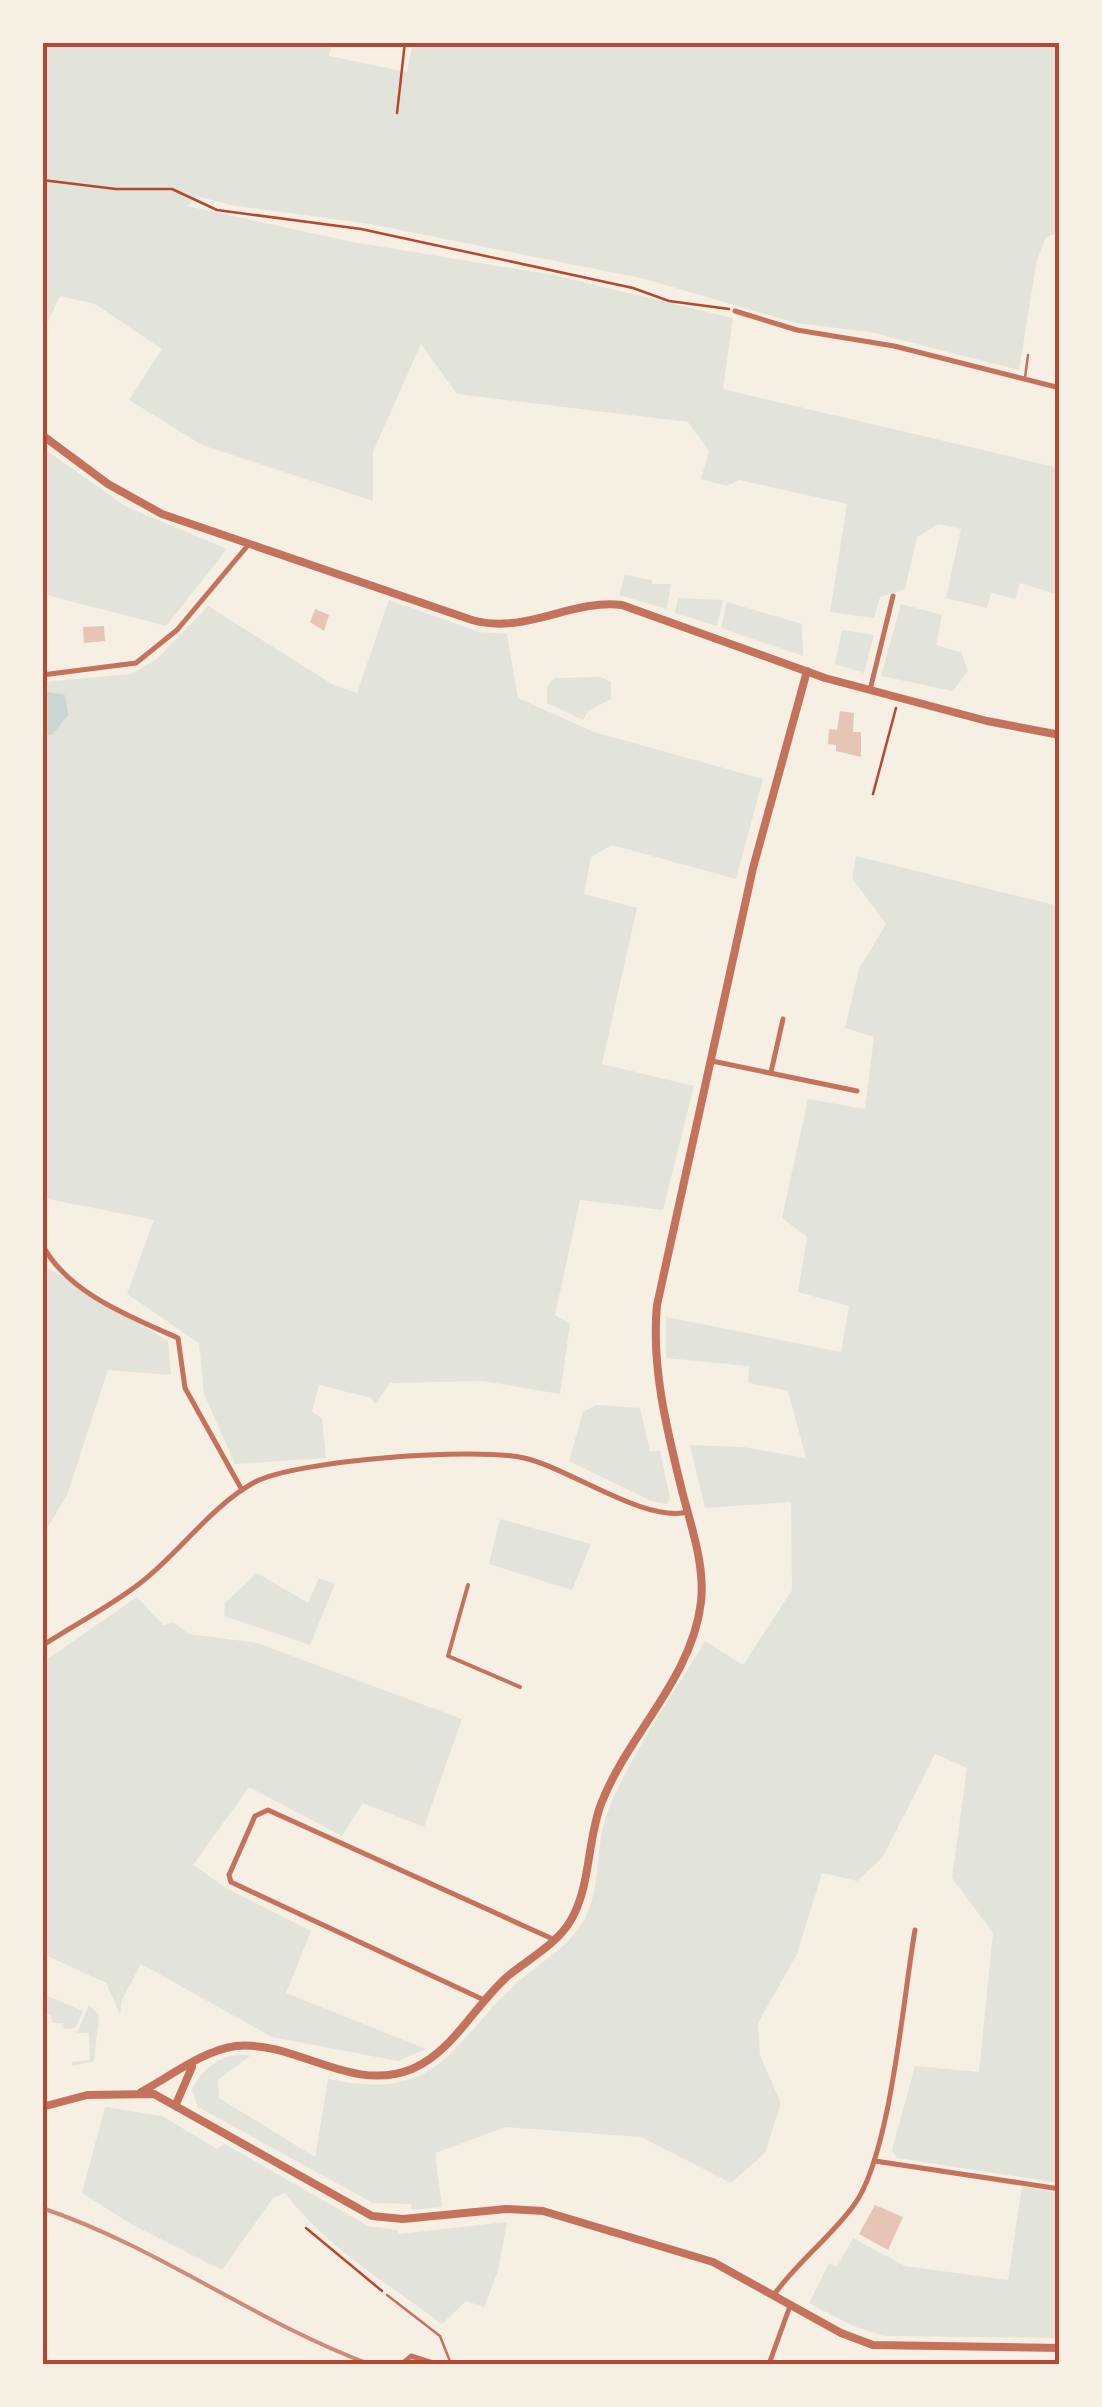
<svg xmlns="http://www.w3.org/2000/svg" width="1102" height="2407" font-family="Manrope,sans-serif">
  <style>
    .green { fill: #e2e4dc }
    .water { fill: #c9d6d2 }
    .building { fill: #e6c5b7 }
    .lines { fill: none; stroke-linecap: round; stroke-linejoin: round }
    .path { stroke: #b5482f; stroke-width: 2.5 }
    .service { stroke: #c5725c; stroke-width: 2.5 }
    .pedestrian { stroke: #c5725c; stroke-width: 4 }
    .minor { stroke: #c5725c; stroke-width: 5 }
    .tertiary { stroke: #c5725c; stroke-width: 8 }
    .rail { stroke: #cf8b77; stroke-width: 4 }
    .neatline { fill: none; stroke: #b5482f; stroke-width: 4 }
  </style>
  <rect width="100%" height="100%" fill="#f6efe4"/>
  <g class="green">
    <polygon points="413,42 1059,43 1059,233 1046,237 1037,260 1019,370 870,332 796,323 645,279 370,224 230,205 197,196 187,206 353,242 553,275 733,318 723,389 1059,468 1059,595 1020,583 1015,599 991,593 987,608 946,598 961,529 938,524 917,537 905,589 880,597 874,618 830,612 847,504 739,480 727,486 701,479 709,451 688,422 457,394 421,344 373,452 373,501 202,445 129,400 162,349 95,304 60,296 43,332 42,43 333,43 329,56 407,72"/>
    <polygon points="43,448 125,506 227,549 166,626 43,594"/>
    <polygon points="625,575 652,580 652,584 671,584 667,609 619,595"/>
    <polygon points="678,598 723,600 717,626 675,613"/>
    <polygon points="389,600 479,632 507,634 518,698 594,732 763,779 736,879 612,845 591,857 584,894 637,908 602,1064 694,1086 663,1210 580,1200 555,1315 570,1324 560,1394 483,1381 390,1383 375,1404 371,1398 319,1385 312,1412 322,1418 326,1458 235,1464 204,1394 199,1343 127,1294 154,1220 43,1198 43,682 131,674 157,659 208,606 332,684 357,693"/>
    <polygon points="727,602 802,624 803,656 721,628"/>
    <polygon points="901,604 942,615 936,645 961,652 968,671 953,691 881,676"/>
    <polygon points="842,630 874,635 864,673 835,664"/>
    <polygon points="601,677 611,682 611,699 588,711 583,720 547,703 547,687 554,678"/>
    <path d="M 856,856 L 1059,906 L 1059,2183 L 897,2158 L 892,2150 L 915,2066 L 979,2072 L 993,1933 L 952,1878 L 967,1768 L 935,1754 L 883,1857 L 857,1881 L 822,1873 L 797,1954 L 758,2023 L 760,2055 L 781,2103 L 765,2153 L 731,2183 L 641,2137 L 506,2127 L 435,2153 L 442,2207 L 412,2210 L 411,2204 L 373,2203 L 198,2107 L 192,2090 C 202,2068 225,2050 250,2056 L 218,2080 L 219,2098 L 315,2157 L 328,2079 C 440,2102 446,2049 516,1984 C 538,1963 566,1950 582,1923 C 601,1894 595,1852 605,1820 C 621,1768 676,1691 705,1641 L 743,1665 L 792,1590 L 791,1502 L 705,1508 L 690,1445 L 743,1447 L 806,1458 L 788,1391 L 748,1383 L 749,1366 L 666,1358 L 666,1317 L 841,1352 L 849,1306 L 798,1292 L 807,1237 L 782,1218 L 808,1099 L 865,1109 L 874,1037 L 845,1028 L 859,969 L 886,924 L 852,878 Z"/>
    <polygon points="43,1265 168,1341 171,1375 108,1370 67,1495 43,1535"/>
    <polygon points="596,1405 640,1408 650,1451 660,1451 670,1498 667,1504 651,1501 569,1461 583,1412"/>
    <polygon points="500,1519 591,1544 572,1590 489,1564"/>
    <polygon points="257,1573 308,1603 319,1578 335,1584 310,1645 224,1616 225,1603"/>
    <polygon points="137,1597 163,1625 174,1623 189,1634 257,1643 462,1719 424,1827 363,1803 342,1836 249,1787 193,1865 228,1889 311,1931 286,1993 426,2049 398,2061 272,2037 141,1964 122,2000 120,2014 106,1983 43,1954 43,1662"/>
    <polygon points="43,1994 83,2011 75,2028 64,2029 63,2023 52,2023 51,2014 43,2015"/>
    <polygon points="89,2005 99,2015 94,2061 72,2066 72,2062 90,2060 89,2033 77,2033"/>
    <path d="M 105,2107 L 162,2116 L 217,2149 L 225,2144 L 368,2226 L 398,2230 L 399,2234 L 507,2222 L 498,2271 L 484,2307 L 466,2301 L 442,2324 C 387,2283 327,2248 285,2193 L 273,2198 L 222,2270 L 131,2224 L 82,2193 Z"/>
    <polygon points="1022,2186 1059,2193 1059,2338 884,2336 853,2326 809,2303 829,2263 837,2267 853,2238 905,2266 1008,2280"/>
  </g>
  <polygon class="water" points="43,691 65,695 68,715 52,735 43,735"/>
  <g class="building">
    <polygon points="315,609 329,615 324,631 310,622"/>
    <polygon points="104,626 105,641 84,643 83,627"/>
    <polygon points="840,711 854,713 853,732 861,732 861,757 836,751 836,745 828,744 829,729 837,730"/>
    <polygon points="875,2205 903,2217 888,2250 859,2234"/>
  </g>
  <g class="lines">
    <g class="path">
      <polyline points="397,113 405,42"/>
      <polyline points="42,180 116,189 172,189 217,210 361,229 633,288 669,301 729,309"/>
      <polyline points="873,794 896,708"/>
      <polyline points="306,2228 382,2291"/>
    </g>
    <g class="service">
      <polyline points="1025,378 1028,355"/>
      <polyline points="387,2295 440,2336 451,2364"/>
    </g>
    <polyline class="pedestrian" points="468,1585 448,1656 520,1687"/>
    <g class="minor">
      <polyline points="735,311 797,330 894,346 1060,388"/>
      <polyline points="42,675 136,663 177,630 249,544"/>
      <polyline points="870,690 893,596"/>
      <polyline points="712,1061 857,1091"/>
      <polyline points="771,1072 783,1019"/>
      <path d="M 42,1244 C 67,1293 131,1317 178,1338 L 185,1388 L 242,1490"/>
      <path d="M 42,1646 C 74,1625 109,1607 139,1584 C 179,1554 209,1508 253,1483 C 293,1460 477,1447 524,1458 C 569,1468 644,1523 688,1512"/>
      <polyline points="484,2000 231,1882 229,1875 255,1816 268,1810 555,1940"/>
      <polyline points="875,2161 1060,2189"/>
      <path d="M 773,2296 C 798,2261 830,2238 854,2205 C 891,2154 903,1998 915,1930"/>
      <polyline points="402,2364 411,2356 436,2364"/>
      <polyline points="769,2364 790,2306"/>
    </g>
    <g class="tertiary">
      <path d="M 42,435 L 108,484 L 162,514 L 472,620 C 525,635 570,599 622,605 L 825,678 L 987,721 L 1060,735"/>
      <path d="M 141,2092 C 169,2077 204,2050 236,2046 C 296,2040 350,2094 412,2069 C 454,2051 475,2004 509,1975 C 530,1958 557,1944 571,1920 C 591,1885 587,1841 601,1804 C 628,1734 692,1679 701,1602 C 705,1565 691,1526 682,1491 C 667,1430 651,1367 657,1305 L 753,868 L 807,671"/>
      <polyline points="176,2104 192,2067"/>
      <polyline points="42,2107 87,2095 154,2094 372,2216 403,2219 506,2209 543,2211 713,2262 841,2333 873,2345 1060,2348"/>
    </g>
    <path class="rail" d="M 42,2208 C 158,2247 256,2322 369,2364"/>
  </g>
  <rect width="1102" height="2407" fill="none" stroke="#f6efe4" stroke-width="90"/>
  <rect x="45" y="45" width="1012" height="2317" class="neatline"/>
</svg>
